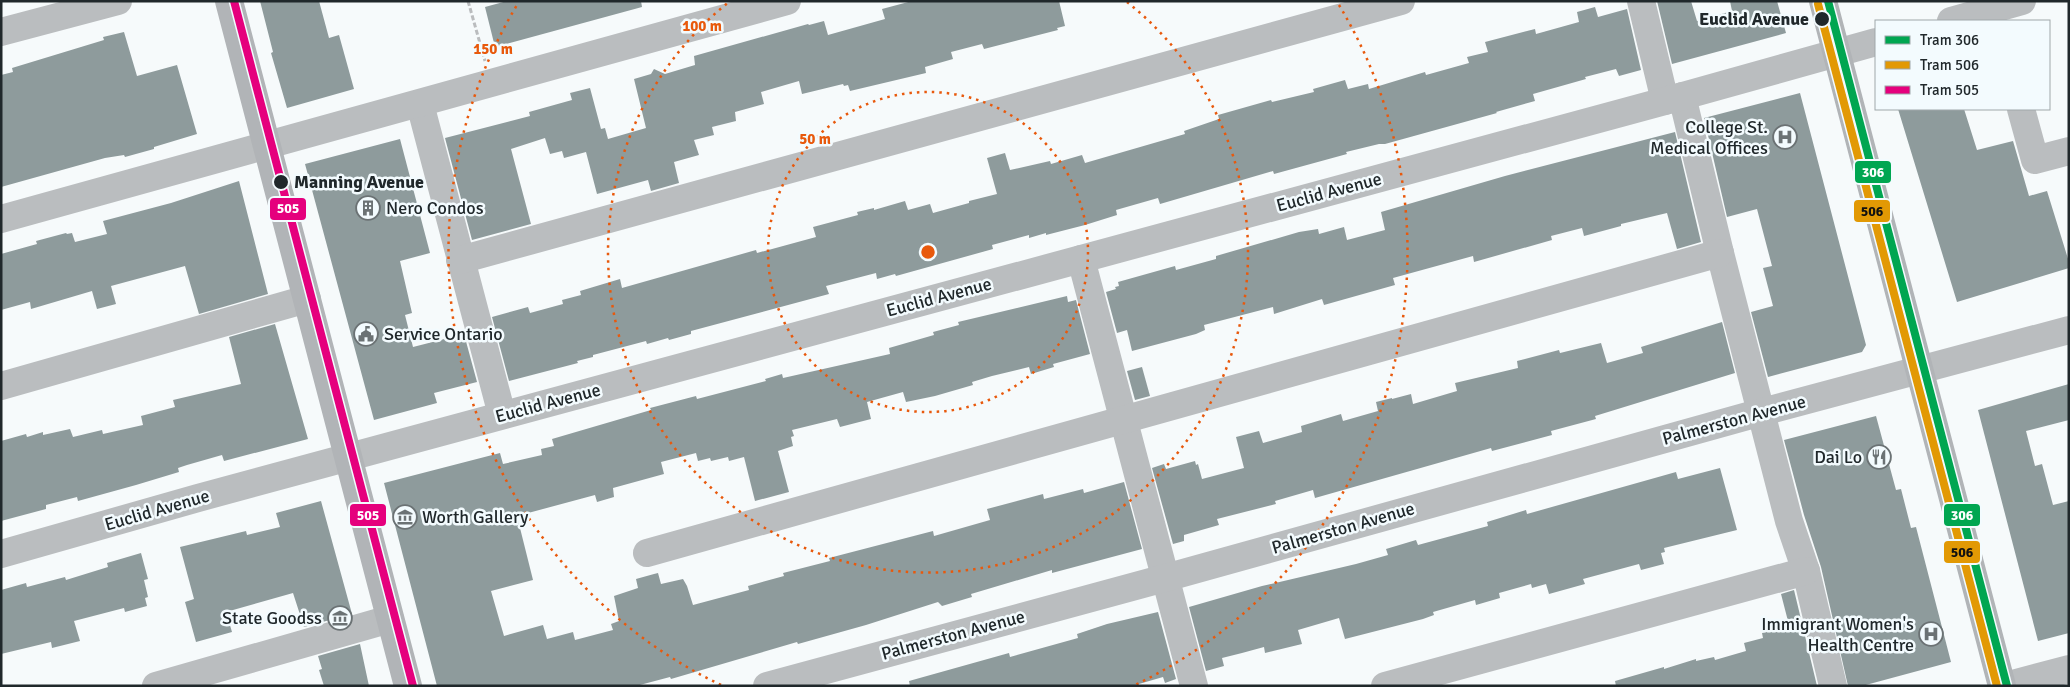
<svg xmlns="http://www.w3.org/2000/svg" width="2070" height="687" font-family="Signika,sans-serif">
  <style>
    .building { fill: #8e9b9c }
    .lines { fill: none; stroke-linecap: round; stroke-linejoin: round }
    .path { stroke: #babcbe; stroke-width: 3; stroke-dasharray: 5 2.5; stroke-linecap: butt }
    .minor { stroke: #babdbf; stroke-width: 28 }
    .major { stroke: #b1b4b7; stroke-width: 28 }
    .tram-1-casing { stroke: #f3fbfe; stroke-width: 11 }
    .tram-2-casing { stroke: #f3fbfe; stroke-width: 11 }
    .tram-3-casing { stroke: #f3fbfe; stroke-width: 11 }
    .tram-1 { stroke: #00a651; stroke-width: 8 }
    .tram-2 { stroke: #e29904; stroke-width: 8 }
    .tram-3 { stroke: #e5007d; stroke-width: 8 }
    .ring { fill: none; stroke: #e8590c; stroke-width: 2.5; stroke-dasharray: 2.5 5 }
    .stop-dot { fill: #20282b; stroke: #f3fbfe; stroke-width: 2 }
    .labels { text-anchor: middle; dominant-baseline: central; stroke-width: 5; stroke-linejoin: round; paint-order: stroke }
    .stop-label { font-size: 18px; font-weight: bold; fill: #20282b; stroke: #f3fbfe; text-anchor: end }
    .poi-label { font-size: 18px; fill: #20282b; stroke: #f3fbfe; text-anchor: end }
    .street-label { font-size: 18px; fill: #20282b; stroke: #f3fbfe }
    .centre { fill: #e8590c; stroke: #f3fbfe; stroke-width: 2.5 }
    .ring-label { font-size: 15px; text-anchor: middle; font-weight: bold; fill: #e8590c; stroke: #f3fbfe; stroke-width: 5; stroke-linejoin: round; paint-order: stroke }
    .line-badge { stroke: #f3fbfe; stroke-width: 2 }
    .badge-label { font-size: 14px; text-anchor: middle; font-weight: bold; fill: #fff }
    .pale-badge-label { font-size: 14px; text-anchor: middle; font-weight: bold; fill: #111 }
  </style>
  <rect width="100%" height="100%" fill="#f6fafb"/>
  <g class="building">
    <polygon points="260,1 319,1 329,38 339,35 354,89 287,108 271,53 273,52"/>
    <polygon points="507,1 641,1 642,7 495,47 485,7"/>
    <polygon points="912,1 1059,1 1065,26 1057,28 1058,30 984,49 982,44 951,52 953,59 925,67 926,73 850,91 848,85 844,86 843,84 802,94 799,81 761,92 764,104 735,112 736,121 712,127 714,135 694,140 699,155 674,162 679,183 651,191 648,180 597,194 586,152 564,158 562,151 550,154 545,138 511,149 531,224 472,240 445,138 530,116 529,112 572,100 570,93 590,88 601,129 605,128 608,139 646,128 634,79 651,74 654,69 665,74 695,65 694,56 808,24 809,25 824,21 828,35 885,19 882,9"/>
    <polygon points="1657,1 1691,1 1697,21 1732,11 1730,1 1777,1 1786,33 1672,64"/>
    <polygon points="1595,7 1598,17 1627,9 1641,70 1619,76 1616,69 1585,77 1586,79 1533,94 1535,101 1496,112 1497,113 1385,144 1379,144 1346,152 1347,154 1274,174 1273,171 1160,204 1158,198 1116,210 1117,215 1085,225 1046,235 1046,233 1029,238 1029,235 992,245 993,249 896,276 895,274 877,279 876,273 826,286 829,294 691,331 691,334 669,340 668,338 647,344 646,341 593,355 593,357 577,361 578,363 509,381 492,317 528,307 530,313 563,304 562,300 581,295 580,291 620,279 622,288 756,250 757,253 816,237 813,227 858,215 857,212 874,208 874,210 905,201 908,210 930,204 933,213 969,203 969,201 997,194 987,158 1005,153 1010,170 1050,161 1051,164 1082,155 1085,163 1185,134 1184,131 1219,119 1218,115 1271,100 1272,102 1314,92 1313,89 1345,80 1348,89 1368,84 1369,89 1425,72 1426,75 1469,63 1467,57 1488,52 1485,42 1535,29 1536,34 1579,22 1577,12"/>
    <polygon points="124,32 137,76 177,65 197,134 154,147 154,149 125,157 124,155 105,158 1,187 1,75 13,72 12,68 104,40 103,37"/>
    <polygon points="1800,93 1866,345 1862,352 1768,377 1751,312 1773,306 1763,268 1772,266 1757,209 1727,217 1704,118"/>
    <polygon points="1898,109 1964,109 1977,150 2013,141 2029,196 2047,191 2069,262 2069,268 1957,302"/>
    <polygon points="1675,132 1701,242 1677,249 1667,213 1621,224 1621,226 1584,236 1582,228 1551,236 1552,240 1474,262 1473,256 1393,278 1395,285 1324,305 1322,299 1274,314 1273,307 1204,325 1205,330 1196,334 1132,351 1127,330 1117,333 1106,292 1116,289 1115,287 1119,286 1118,282 1175,266 1176,270 1216,259 1216,256 1299,232 1318,229 1319,234 1344,227 1347,240 1385,230 1381,212 1505,176"/>
    <polygon points="400,139 430,253 400,261 412,313 405,315 413,347 464,334 477,382 434,393 437,403 374,420 305,164"/>
    <polygon points="239,181 268,294 199,314 185,266 111,286 116,304 97,309 92,291 31,309 30,302 1,310 1,254 37,244 36,241 66,233 67,234 72,233 75,242 107,234 103,221 171,203"/>
    <polygon points="1067,296 1068,302 1076,300 1090,354 1053,364 1054,367 1031,374 1029,367 992,376 972,382 973,385 935,396 906,402 903,392 867,402 871,419 840,427 837,419 792,430 794,436 791,437 793,446 778,451 789,492 755,501 744,457 729,461 728,457 711,461 710,458 698,461 696,453 661,462 664,474 613,488 614,497 597,502 595,495 517,516 533,580 491,591 504,636 543,625 547,639 573,632 575,640 613,630 611,624 619,621 614,596 638,588 636,579 654,574 658,573 661,584 683,579 687,586 693,605 749,590 748,586 784,576 783,573 830,561 829,558 933,531 934,536 990,520 987,509 1043,494 1044,499 1083,489 1084,493 1124,482 1142,549 1052,573 1052,570 971,594 972,597 942,606 938,602 866,625 798,644 797,642 671,679 670,677 636,686 437,686 384,483 500,453 503,464 542,455 541,449 554,446 552,439 651,410 650,408 696,396 697,399 766,381 765,379 782,374 783,378 890,354 889,348 934,335 933,332 959,325 958,322"/>
    <polygon points="1722,322 1735,373 1595,416 1596,419 1551,431 1552,435 1492,451 1491,448 1315,498 1313,490 1275,501 1276,504 1217,519 1219,525 1184,535 1184,541 1173,544 1152,468 1164,464 1166,469 1195,461 1196,465 1198,464 1202,479 1244,468 1236,437 1259,431 1263,443 1302,432 1301,426 1341,414 1343,421 1378,411 1376,402 1392,398 1392,399 1411,394 1413,404 1457,391 1455,383 1518,368 1517,361 1559,350 1560,353 1601,343 1607,363 1643,353 1641,347"/>
    <polygon points="275,324 308,439 224,461 222,455 187,465 178,468 179,472 136,485 78,501 77,497 46,505 46,509 1,521 1,441 26,434 27,437 43,432 43,435 70,429 73,437 102,430 103,434 143,425 141,416 175,407 173,400 241,384 229,337"/>
    <polygon points="1142,367 1150,396 1135,400 1127,371"/>
    <polygon points="2069,384 2069,420 2026,431 2035,466 2042,464 2053,505 2069,501 2069,633 2038,641 1978,410"/>
    <polygon points="1876,416 1896,490 1901,489 1911,528 1916,527 1951,662 1862,686 1848,686 1821,567 1804,515 1784,440"/>
    <polygon points="1720,468 1737,530 1664,548 1665,552 1661,553 1664,564 1641,570 1639,564 1583,579 1585,584 1549,594 1546,584 1532,588 1531,584 1499,593 1500,598 1476,605 1475,600 1433,612 1434,615 1423,619 1345,639 1339,618 1298,630 1302,644 1265,653 1264,647 1242,653 1222,658 1224,666 1206,671 1189,607 1262,586 1356,564 1388,555 1386,549 1416,540 1418,545 1488,526 1487,522 1526,510 1527,514 1676,472 1678,479"/>
    <polygon points="321,501 352,614 304,627 293,593 226,612 232,632 196,642 185,602 194,599 180,547 246,531 247,535 280,527 276,513"/>
    <polygon points="141,553 148,579 144,580 148,597 145,598 147,606 125,612 124,608 74,621 80,641 52,648 51,642 1,654 1,590 26,583 27,587 65,577 66,580 108,567 107,563"/>
    <polygon points="1794,590 1817,686 1616,686 1615,681 1664,667 1664,669 1696,659 1696,661 1714,657 1715,660 1746,651 1744,643 1763,638 1762,633 1789,625 1781,594"/>
    <polygon points="1158,612 1176,679 1165,683 1163,677 1132,686 910,686 909,681 1009,653 1010,657 1078,638 1077,634 1107,624"/>
    <polygon points="360,644 369,686 324,686 319,670 322,669 318,656"/>
  </g>
  <g class="lines">
    <polyline class="path" points="468,1 485,61"/>
    <g class="minor">
      <polyline points="1641,1 1665,101"/>
      <polyline points="1951,21 2022,1"/>
      <polyline points="1,32 118,1"/>
      <polyline points="1682,96 1720,253 1789,521 1806,571 1833,686"/>
      <polyline points="420,104 502,415"/>
      <polyline points="2021,109 2035,160 2069,151"/>
      <path d="M 1,219 C 264,148 525,73 787,1"/>
      <polyline points="1081,259 1194,686"/>
      <polyline points="460,260 1401,1"/>
      <polyline points="1,386 307,299"/>
      <polyline points="647,553 1720,253"/>
      <polyline points="1,554 198,498 1665,101 1876,42"/>
      <polyline points="156,686 390,619"/>
      <polyline points="767,686 1165,578 1762,412 2069,330"/>
      <polyline points="1385,686 1806,571"/>
      <polyline points="2005,686 2069,669"/>
    </g>
    <g class="major">
      <polyline points="229,1 408,686"/>
      <polyline points="1823,1 2002,686"/>
    </g>
    <g class="tram-1-casing">
      <polyline id="tram-1" points="1828,1 2007,686"/>
    </g>
    <g class="tram-2-casing">
      <polyline id="tram-2" points="1818,4 1997,686"/>
    </g>
    <g class="tram-3-casing">
      <polyline id="tram-3" points="234,1 413,686"/>
    </g>
    <use href="#tram-1" class="tram-1"/>
    <use href="#tram-2" class="tram-2"/>
    <use href="#tram-3" class="tram-3"/>
  </g>
  <g class="ring">
    <circle cx="928" cy="252" r="160"/>
    <path d="M1127 2A320 320 0 1 1 729 2"/>
    <path d="M721 685A480 480 0 0 1 517 5M1339 5A480 480 0 0 1 1135 685"/>
  </g>
  <defs>
    <g id="hospital-ring" transform="scale(1.25)"><circle r="9.5" fill="#f3fbfe" stroke="#6b7274" stroke-width="1.5"/><path d="M-5-5h3v3.5h4V-5h3V5h-3V1.5h-4V5h-3Z" fill="#6b7274"/></g>
    <g id="building-ring" transform="scale(1.25)"><circle r="9.5" fill="#f3fbfe" stroke="#6b7274" stroke-width="1.5"/><path d="M-4-6H4V6H1V3H-1V6H-4ZM-2.5-4.3h1.7v1.8h-1.7ZM.8-4.3h1.7v1.8H.8ZM-2.5-1h1.7V.8h-1.7ZM.8-1h1.7V.8H.8Z" fill="#6b7274"/></g>
    <g id="civic-ring" transform="scale(1.25)"><circle r="9.5" fill="#f3fbfe" stroke="#6b7274" stroke-width="1.5"/><path d="M-.6-6.5H3V-4.5H.6V-3L4-1V1h2V6H-6V1h2V-1L-.6-3ZM-1.2 2.5V6h2.4V2.5Z" fill="#6b7274"/></g>
    <g id="restaurant-ring" transform="scale(1.25)"><circle r="9.5" fill="#f3fbfe" stroke="#6b7274" stroke-width="1.5"/><path d="M-5-6h1v4h1v-4h1v4h1v-4h1v5L-1.5 .5V6h-2V.5L-5-1ZM5-6V6H3V1.5H1.5Q1.5-4 5-6Z" fill="#6b7274"/></g>
    <g id="museum-ring" transform="scale(1.25)"><circle r="9.5" fill="#f3fbfe" stroke="#6b7274" stroke-width="1.5"/><path d="M0-6L6-3V-2H-6V-3ZM-5-1h2V3h-2ZM-1-1h2V3h-2ZM3-1h2V3H3ZM-6 4H6V6H-6Z" fill="#6b7274"/></g>
  </defs>
  <g fill-rule="evenodd">
    <use href="#hospital-ring" x="1785" y="137"/>
    <use href="#building-ring" x="368" y="208"/>
    <use href="#civic-ring" x="366" y="334"/>
    <use href="#restaurant-ring" x="1879" y="457"/>
    <use href="#museum-ring" x="405" y="517"/>
    <use href="#museum-ring" x="340" y="618"/>
    <use href="#hospital-ring" x="1931" y="634"/>
  </g>
  <g class="stop-dot">
    <circle cx="1822" cy="19" r="8"/>
    <circle cx="281" cy="182" r="8"/>
  </g>
  <g class="labels">
    <g class="stop-label">
      <text x="1809" y="19">Euclid Avenue</text>
      <text x="294" y="182" text-anchor="start">Manning Avenue</text>
    </g>
    <g class="poi-label">
      <text x="1768" y="127">College St.<tspan x="1768" dy="21">Medical Offices</tspan></text>
      <text x="386" y="208" text-anchor="start">Nero Condos</text>
      <text x="384" y="334" text-anchor="start">Service Ontario</text>
      <text x="1862" y="457">Dai Lo</text>
      <text x="422" y="517" text-anchor="start">Worth Gallery</text>
      <text x="322" y="618">State Goodss</text>
      <text x="1914" y="624">Immigrant Women's<tspan x="1914" dy="21">Health Centre</tspan></text>
    </g>
    <g class="street-label">
      <text transform="translate(1329 192) rotate(-15)">Euclid Avenue</text>
      <text transform="translate(939 297) rotate(-15)">Euclid Avenue</text>
      <text transform="translate(548 403) rotate(-15)">Euclid Avenue</text>
      <text transform="translate(1734 420) rotate(-15)">Palmerston Avenue</text>
      <text transform="translate(157 510) rotate(-16)">Euclid Avenue</text>
      <text transform="translate(1343 528) rotate(-16)">Palmerston Avenue</text>
      <text transform="translate(953 635) rotate(-15)">Palmerston Avenue</text>
    </g>
  </g>
  <circle cx="928" cy="252" r="8" class="centre"/>
  <g class="ring-label">
    <text x="702" y="31">100 m</text>
    <text x="493" y="54">150 m</text>
    <text x="815" y="144">50 m</text>
  </g>
  <g class="line-badge">
    <rect x="1854" y="160" width="38" height="24" rx="5" fill="#00a651"/>
    <rect x="269" y="197" width="38" height="24" rx="5" fill="#e5007d"/>
    <rect x="1853" y="199" width="38" height="24" rx="5" fill="#e29904"/>
    <rect x="349" y="503" width="38" height="24" rx="5" fill="#e5007d"/>
    <rect x="1943" y="503" width="38" height="24" rx="5" fill="#00a651"/>
    <rect x="1943" y="540" width="38" height="24" rx="5" fill="#e29904"/>
  </g>
  <g class="badge-label">
    <text x="1873" y="177">306</text>
    <text x="288" y="213">505</text>
    <text x="368" y="520">505</text>
    <text x="1962" y="520">306</text>
  </g>
  <g class="pale-badge-label">
    <text x="1872" y="216">506</text>
    <text x="1962" y="557">506</text>
  </g>
  <rect width="2070" height="687" fill="none" stroke="#20282b" stroke-width="5"/>
  <rect x="1875" y="20" width="175" height="90" fill="#f3fbfe" stroke="#9fa7aa"/>
  <rect x="1885" y="36" width="25" height="8" fill="#00a651" stroke="#9fa7aa"/>
  <text x="1920" y="45" font-size="15" fill="#20282b">Tram 306</text>
  <rect x="1885" y="61" width="25" height="8" fill="#e29904" stroke="#9fa7aa"/>
  <text x="1920" y="70" font-size="15" fill="#20282b">Tram 506</text>
  <rect x="1885" y="86" width="25" height="8" fill="#e5007d" stroke="#9fa7aa"/>
  <text x="1920" y="95" font-size="15" fill="#20282b">Tram 505</text>
</svg>
